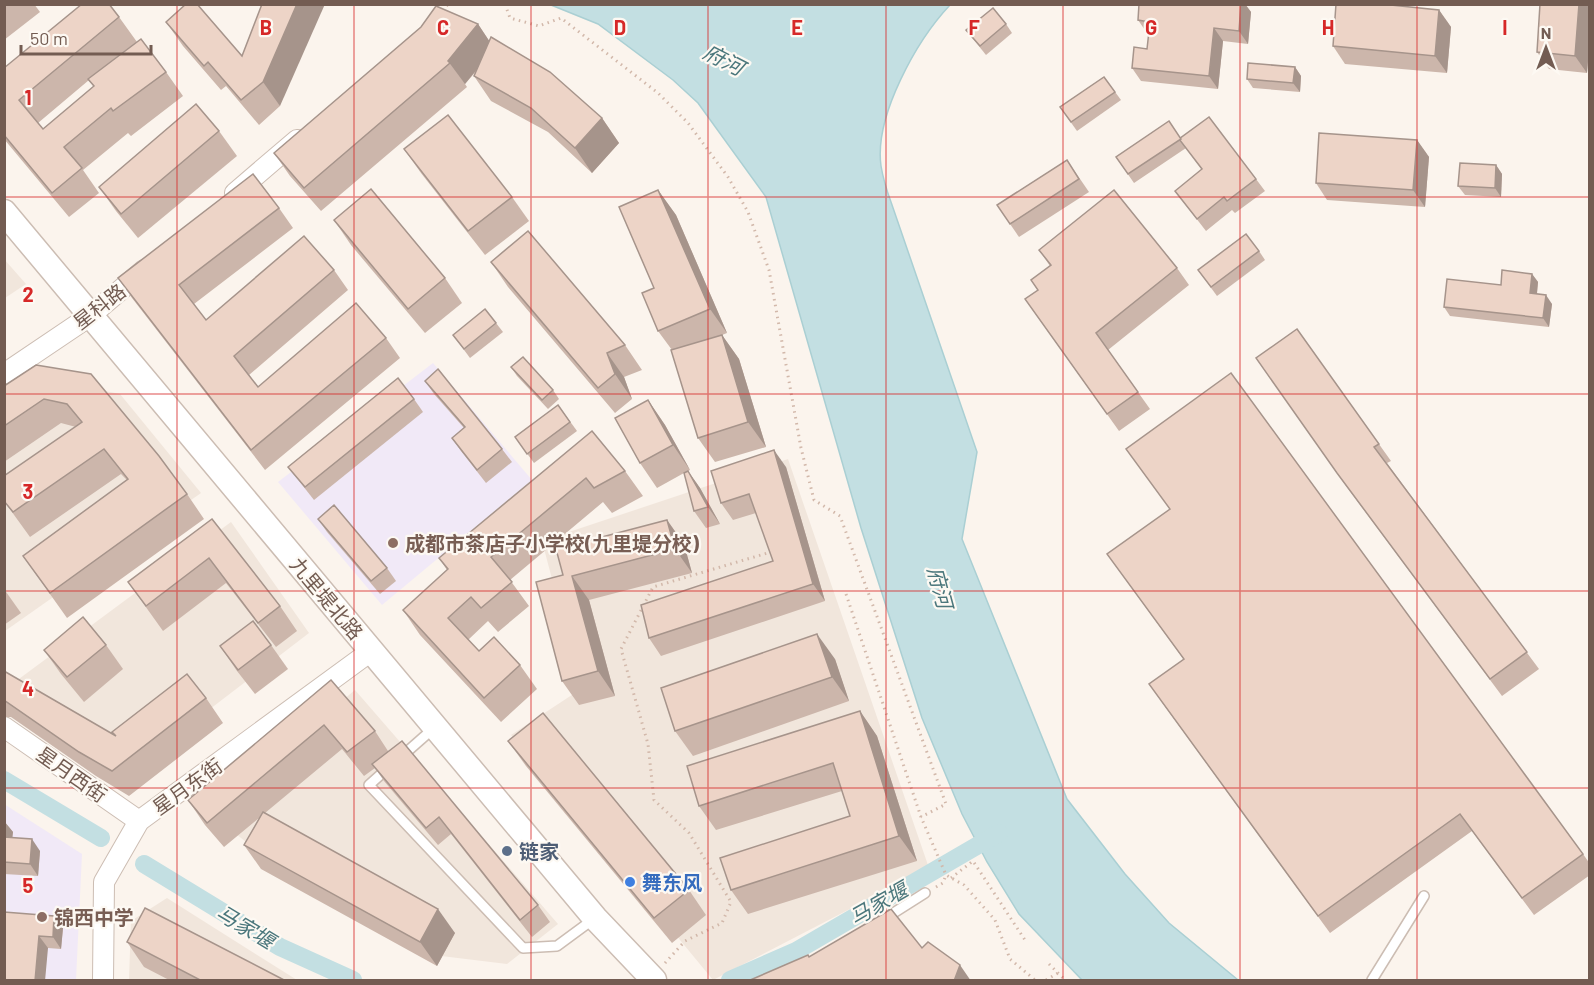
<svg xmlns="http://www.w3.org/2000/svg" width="1594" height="985" font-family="Barlow,'Noto Sans SC',sans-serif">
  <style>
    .residential { fill: #f1e6dc }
    .education { fill: #f1e9f7 }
    .water { fill: #c3dfe2; stroke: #aacfd3; stroke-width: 1.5 }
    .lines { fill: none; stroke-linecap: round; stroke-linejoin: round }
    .canal { stroke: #c3dfe2; stroke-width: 18 }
    .service-casing { stroke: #ccbdb3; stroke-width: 12 }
    .minor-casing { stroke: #ccbdb3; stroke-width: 22 }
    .tertiary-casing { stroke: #ccbdb3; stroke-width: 27 }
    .path { stroke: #d2b8aa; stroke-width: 3; stroke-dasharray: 1.5 4.5; stroke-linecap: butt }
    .service { stroke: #fff; stroke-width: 9 }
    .minor { stroke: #fff; stroke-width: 20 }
    .tertiary { stroke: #fff; stroke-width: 24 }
    .wall { fill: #ccb6ab; fill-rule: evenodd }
    .shaded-wall { fill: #a6948b }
    .building { fill: #edd4c7; stroke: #a6948b; stroke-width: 1.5 }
    .grid { fill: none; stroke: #d62828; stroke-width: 1.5; stroke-opacity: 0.55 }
    .education-dot { fill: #8d6e63; stroke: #fdf9f3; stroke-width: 2 }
    .service-dot { fill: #5c6f8a; stroke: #fdf9f3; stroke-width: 2 }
    .shop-dot { fill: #3f7fe0; stroke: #fdf9f3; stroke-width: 2 }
    .labels { text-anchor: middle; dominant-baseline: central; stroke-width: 4.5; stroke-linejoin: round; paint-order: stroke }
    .street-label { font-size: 20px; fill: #735c52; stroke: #fdf9f3 }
    .education-label { font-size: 20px; font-weight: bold; fill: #785e54; stroke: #fdf9f3; text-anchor: start }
    .service-label { font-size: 20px; font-weight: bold; fill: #4e5e75; stroke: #fdf9f3; text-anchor: start }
    .shop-label { font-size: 20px; font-weight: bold; fill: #366cbe; stroke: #fdf9f3; text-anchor: start }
    .water-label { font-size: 21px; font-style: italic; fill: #4b777c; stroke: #fdf9f3 }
    .grid-label { font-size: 20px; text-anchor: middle; font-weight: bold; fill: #d62828; stroke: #fdf9f3; stroke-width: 4.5; stroke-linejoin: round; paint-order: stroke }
  </style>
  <rect width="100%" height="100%" fill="#fbf4ed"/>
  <g class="residential">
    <polygon points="4,259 26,284 5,298 4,298"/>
    <polygon points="50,380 120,394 201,493 5,631 4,407"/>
    <polygon points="788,459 929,868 713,980 511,735 581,689 542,541"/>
    <polygon points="231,522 309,633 124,775 4,690"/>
    <polygon points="355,690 558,924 507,964 433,955 316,897 208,812"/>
    <polygon points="167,898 297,980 129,980 131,921"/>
  </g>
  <g class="education">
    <polygon points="433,363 532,480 382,605 278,482"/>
    <polygon points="4,804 82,854 76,980 5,980"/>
  </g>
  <path class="water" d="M 751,4 L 950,5 C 917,40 874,116 881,166 C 883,178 887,191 891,202 L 977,452 L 962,539 L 1067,799 L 1125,874 L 1169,923 L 1238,980 L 1082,980 L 1019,914 L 987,862 L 962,814 L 922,718 L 861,528 L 766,197 L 698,103 L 673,80 L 598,24 L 551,5 Z"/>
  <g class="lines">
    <g class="canal">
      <polyline points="4,780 101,838"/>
      <polyline points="144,864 280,947 353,980"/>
      <polyline points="730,980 796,951 999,833"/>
    </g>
    <g class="service-casing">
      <g id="service">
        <polyline points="401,757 435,727"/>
        <polyline points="388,768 369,785 523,948 557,946 595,918"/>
        <polyline points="884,919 925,893"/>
        <polyline points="1372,980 1424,896"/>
      </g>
    </g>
    <g class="minor-casing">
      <g id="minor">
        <polyline points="235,193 297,140"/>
        <polyline points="4,374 90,316 144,270"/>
        <polyline points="4,727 139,821"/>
        <polyline points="103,980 104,882 139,821 371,651"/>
      </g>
    </g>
    <g class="tertiary-casing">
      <polyline id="tertiary" points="4,212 595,918 654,980"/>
    </g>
    <g class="path">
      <polyline points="505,4 510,18 539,26 561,18 658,93 688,123 728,177 748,212 769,270 801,448 814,500 840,516 946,804 921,817"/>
      <polyline points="443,11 448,4"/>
      <polyline points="846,594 921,817 946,875 964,885 995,920 1010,959 1035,980"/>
      <polyline points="951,878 973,861 1025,940"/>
      <polyline points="936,887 943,883 946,875"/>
      <polyline points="665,963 685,941 722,923 731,902 689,833 654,800 648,744 621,649 653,587 771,552"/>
      <polyline points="1049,964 1065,980"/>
      <polyline points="1046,980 1058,973"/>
    </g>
    <use href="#service" class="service"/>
    <use href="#minor" class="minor"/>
    <use href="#tertiary" class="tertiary"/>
  </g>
  <g class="wall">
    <polygon points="4,4 34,4 40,12 4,40"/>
    <polygon points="262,4 280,106 259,125 226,86 221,90 183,46 166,22 242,56"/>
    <polygon points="1139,4 1245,4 1251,12 1248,44 1223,41 1218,89 1141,81 1132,68 1147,49 1149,34 1147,33 1138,20"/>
    <polygon points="1590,4 1590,38 1587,73 1549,69 1537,52"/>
    <polygon points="1439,10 1451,27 1447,73 1345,64 1333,46"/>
    <path d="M 119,17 L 137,42 L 127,50 L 166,72 L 183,96 L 131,136 L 128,133 L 83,170 L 99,193 L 69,217 L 4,139 L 4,68 ZM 89,80 L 94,87 L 43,129 L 38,123 Z"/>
    <polygon points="478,24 489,41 602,118 619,143 592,173 548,132 491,101 474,76 478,69 465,84 467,87 321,211 290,176 274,153"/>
    <polygon points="1006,24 1012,33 986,55 966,30"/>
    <polygon points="1295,67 1301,76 1300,92 1253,88 1247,79"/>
    <polygon points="1104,77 1121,100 1077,131 1060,107"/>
    <polygon points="219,131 237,156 138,238 116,211 99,187"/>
    <polygon points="1181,138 1256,179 1265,191 1235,213 1232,210 1206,231 1175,191 1202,169 1186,148 1134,183 1116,157"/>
    <polygon points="1417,140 1429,157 1425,207 1327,200 1316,183"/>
    <polygon points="404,149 512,197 529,221 485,255 421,173"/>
    <polygon points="1067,160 1089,192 1019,237 997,205"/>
    <polygon points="1496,165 1502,174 1501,197 1465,195 1458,186"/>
    <polygon points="658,190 676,215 727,333 722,335 739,359 766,447 715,462 698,438 672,350 658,331 654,288"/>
    <polygon points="279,208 293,228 194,304 206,320 334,270 348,290 249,375 258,387 386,338 400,358 265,470 132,298 118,278"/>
    <polygon points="334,220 445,278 462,303 425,333 351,245"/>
    <polygon points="1039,250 1177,268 1189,285 1108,350 1150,409 1119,431 1025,299 1038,290 1050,266"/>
    <polygon points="1259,251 1265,260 1217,296 1198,270"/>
    <polygon points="491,262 625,345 642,370 624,377 632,399 615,413 508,287"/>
    <polygon points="1532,274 1538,282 1537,294 1552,304 1549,327 1450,316 1444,307"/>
    <polygon points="496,323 503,332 470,358 453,335"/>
    <polygon points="1297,329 1391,461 1387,463 1539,669 1502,696 1349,490 1256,358"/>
    <polygon points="36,365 187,494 204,519 67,618 23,556 127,480 121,474 30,537 4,501 76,427 61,423 4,462 4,386"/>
    <polygon points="511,367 553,390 559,399 548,409 517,376"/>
    <polygon points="425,381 502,449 512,462 486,483 461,451 452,438 464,428 434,394"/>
    <polygon points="414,399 423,412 314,500 288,467"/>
    <polygon points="648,400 665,425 690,470 686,472 688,471 700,488 720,524 706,528 694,511 684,473 657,488 640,463"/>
    <polygon points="558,405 577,431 534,463 515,437"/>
    <polygon points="592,431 625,471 643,496 612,513 603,502 510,580 529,606 498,632 488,621 468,640 479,651 520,665 537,689 501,722 420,635 403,610 447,570 439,558"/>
    <polygon points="786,467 825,601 661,656 649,638 773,561 756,513 733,520 721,503"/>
    <polygon points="212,519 280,606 297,631 276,647 226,583 163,631 128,582"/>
    <polygon points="318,519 387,568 396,581 380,594 327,532"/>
    <polygon points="667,520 684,544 692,573 589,600 615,696 579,705 562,681 563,575"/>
    <polygon points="1107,554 1583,854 1590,864 1590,875 1534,915 1472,831 1330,933 1161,701 1184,660"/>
    <polygon points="4,589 21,613 4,625"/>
    <polygon points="106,645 123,669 84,702 61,674 44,650"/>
    <polygon points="271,645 288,669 255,694 237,671 220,646"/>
    <polygon points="835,659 849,701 693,756 675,731"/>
    <polygon points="4,671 115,736 206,698 223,723 129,796 96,776 11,717 4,717"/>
    <polygon points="331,680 375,731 388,751 538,905 550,922 532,937 451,834 438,845 384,781 375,768 364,776 342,749 265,813 455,933 437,966 261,869 244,845 259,818 224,847 205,825 188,800"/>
    <polygon points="860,711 877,736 917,861 748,914 731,890 850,816 842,791 716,830 699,806"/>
    <polygon points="508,741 689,890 706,915 672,943 526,766"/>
    <polygon points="4,821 13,832 12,838 40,851 38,876 4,874"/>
    <polygon points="54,916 63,928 61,949 48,948 4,981"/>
    <polygon points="127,942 286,981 171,981 144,967"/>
  </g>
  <g class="shaded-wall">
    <polygon points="297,4 325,4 280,106 263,82"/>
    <polygon points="1241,4 1245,4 1251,12 1248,44 1239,31"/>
    <polygon points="1579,4 1590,4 1590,38 1587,73 1575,56"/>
    <polygon points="1439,10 1451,27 1447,73 1435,56"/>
    <polygon points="478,24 494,48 465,84 448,61"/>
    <polygon points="1214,28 1223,41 1218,89 1209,76"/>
    <polygon points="1295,67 1301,76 1300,92 1293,83"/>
    <polygon points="602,118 619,143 592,173 575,148"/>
    <polygon points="1417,140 1429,157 1425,207 1413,190"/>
    <polygon points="1496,165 1502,174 1501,197 1495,188"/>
    <polygon points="658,190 676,215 727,333 710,309"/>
    <polygon points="1532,274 1538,282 1536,302 1530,293"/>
    <polygon points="1546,295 1552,304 1549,327 1543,318"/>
    <polygon points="722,335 739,359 766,447 748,422"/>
    <polygon points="607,353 624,377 632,399 615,374"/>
    <polygon points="648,400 665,425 690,470 673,445"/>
    <polygon points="774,450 786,467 825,601 813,584"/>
    <polygon points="688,471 700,488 720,524 708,507"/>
    <polygon points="667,520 684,544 692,573 675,549"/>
    <polygon points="572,576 589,600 615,696 598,671"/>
    <polygon points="817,634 835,659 849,701 832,677"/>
    <polygon points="860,711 877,736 917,861 899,836"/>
    <polygon points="4,821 13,832 11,849 4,839"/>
    <polygon points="32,839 40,851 38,876 30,864"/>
    <polygon points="438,909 455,933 437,966 420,942"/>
    <polygon points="54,916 63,928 61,949 53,937"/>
    <polygon points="39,936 48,948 45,981 35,981"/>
    <polygon points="960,965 971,981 954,981"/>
  </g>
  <g class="building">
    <polygon points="82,4 109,4 119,17 19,100 43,129 94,86 88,79 141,39 166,72 113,111 111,108 64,147 82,168 52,193 4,135 4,68"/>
    <polygon points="186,4 197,4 242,56 262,4 297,4 263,82 241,100 208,62 204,66 166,22"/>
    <polygon points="1139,4 1241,4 1239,31 1214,28 1209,76 1132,68 1134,47 1147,49 1150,22 1138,20"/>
    <polygon points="1336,4 1381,4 1439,10 1435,56 1333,46"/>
    <polygon points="1540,4 1579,4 1575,56 1537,52"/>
    <polygon points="436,6 478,24 448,61 450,63 304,188 274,153 421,27"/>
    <polygon points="993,8 1006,24 980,46 966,30"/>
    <polygon points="491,37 550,72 602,118 575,148 531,108 474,76"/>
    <polygon points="1248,63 1295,67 1293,83 1247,79"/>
    <polygon points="1104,77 1115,92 1071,122 1060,107"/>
    <polygon points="196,104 219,131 121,214 99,187"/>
    <polygon points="448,115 512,197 468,231 404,149"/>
    <polygon points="1209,117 1256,179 1227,201 1224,197 1197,219 1175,191 1202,169 1179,139"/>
    <polygon points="1169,121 1181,139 1128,174 1116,157"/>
    <polygon points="1319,133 1417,140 1413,190 1316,183"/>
    <polygon points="1067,160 1079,179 1010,224 997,205"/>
    <polygon points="1460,163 1496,165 1495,188 1458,186"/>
    <polygon points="253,174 279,208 179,285 206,320 304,236 334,270 234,356 258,387 356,303 386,338 251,450 118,278"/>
    <polygon points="371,189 445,278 408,309 334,220"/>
    <polygon points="658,190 710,309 658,331 642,293 654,288 619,207"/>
    <polygon points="1114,190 1177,268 1096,333 1138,392 1107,414 1025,299 1038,290 1031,280 1051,265 1039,250"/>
    <polygon points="528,231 625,345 607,353 615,374 598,388 491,262"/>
    <polygon points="1246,234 1259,251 1211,287 1198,270"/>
    <polygon points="1502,270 1532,274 1530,293 1546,295 1543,318 1444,307 1447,279 1501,285"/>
    <polygon points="485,309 496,323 464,349 453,335"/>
    <polygon points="1297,329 1379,444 1374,447 1527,652 1490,679 1337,473 1256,358"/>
    <polygon points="722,335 748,422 698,438 671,350"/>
    <polygon points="523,357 553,390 542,400 511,367"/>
    <polygon points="36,365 91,374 159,456 187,494 50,593 23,556 128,479 104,449 13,512 4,501 4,476 82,422 67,404 44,399 4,426 4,386"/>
    <polygon points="438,369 502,449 477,470 452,438 465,427 425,381"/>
    <polygon points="1231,373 1583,854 1522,898 1460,814 1318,916 1149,684 1184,659 1107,554 1170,509 1126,449"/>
    <polygon points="398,378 414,399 305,487 288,467"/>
    <polygon points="648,400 673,445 640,463 615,418"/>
    <polygon points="558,405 570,422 527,454 515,437"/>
    <polygon points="592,431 625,471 594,488 586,478 491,557 512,582 481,608 471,597 448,618 479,651 494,637 520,665 484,698 403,610 448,569 439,558"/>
    <polygon points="774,450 813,584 649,638 641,605 773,561 749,494 721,503 711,471"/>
    <polygon points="688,471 708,507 694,511 684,473"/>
    <polygon points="334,505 387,568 371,581 318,519"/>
    <polygon points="212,519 280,606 258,623 209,558 146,606 128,582"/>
    <polygon points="667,520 675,549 572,576 598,671 562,681 536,582 563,575 556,549"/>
    <polygon points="83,617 106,645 67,677 44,650"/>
    <polygon points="253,621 271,645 238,670 220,646"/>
    <polygon points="817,634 832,677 675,731 661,688"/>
    <polygon points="4,671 116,736 112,732 187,674 206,698 112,771 79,752 4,700"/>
    <polygon points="331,680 375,731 347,752 324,725 207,823 188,800"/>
    <polygon points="860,711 899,836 731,890 720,858 850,816 833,763 699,806 687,766"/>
    <polygon points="543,713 689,890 654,918 508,741"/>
    <polygon points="402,741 538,905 520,920 439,817 426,828 372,764"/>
    <polygon points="263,812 438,909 420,942 244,845"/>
    <polygon points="4,837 32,839 30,864 4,862"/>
    <polygon points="145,908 286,981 202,981 127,942"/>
    <polygon points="891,909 922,948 928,942 960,965 954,981 748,981 808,955 809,957"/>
    <polygon points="4,912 54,916 53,937 39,936 35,981 4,981"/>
  </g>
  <path class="grid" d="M 177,4 L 177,980M 354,4 L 354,980M 531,4 L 531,980M 708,4 L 708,980M 886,4 L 886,980M 1063,4 L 1063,980M 1240,4 L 1240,980M 1417,4 L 1417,980M 4,197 L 1590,197M 4,394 L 1590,394M 4,591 L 1590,591M 4,788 L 1590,788"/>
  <g class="education-dot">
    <circle cx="393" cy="543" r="6"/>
    <circle cx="42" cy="917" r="6"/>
  </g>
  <circle class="service-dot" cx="507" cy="851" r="6"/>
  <circle class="shop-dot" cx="630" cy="882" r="6"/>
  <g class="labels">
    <g class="street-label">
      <text transform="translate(99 306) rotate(-38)">星科路</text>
      <text transform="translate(327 598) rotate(50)">九里堤北路</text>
      <text transform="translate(72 774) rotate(35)">星月西街</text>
      <text transform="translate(187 786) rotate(-36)">星月东街</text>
    </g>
    <g class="education-label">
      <text x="405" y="543">成都市茶店子小学校(九里堤分校)</text>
      <text x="54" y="917">锦西中学</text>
    </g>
    <g class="service-label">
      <text x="519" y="851">链家</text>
    </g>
    <g class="shop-label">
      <text x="642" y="882">舞东风</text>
    </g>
    <g class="water-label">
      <text transform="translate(724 59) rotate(27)">府河</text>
      <text transform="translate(941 587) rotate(75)">府河</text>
      <text transform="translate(878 903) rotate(-30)">马家堰</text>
      <text transform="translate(246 926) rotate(31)">马家堰</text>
    </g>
  </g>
  <g class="grid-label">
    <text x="266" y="35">B</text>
    <text x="443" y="35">C</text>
    <text x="620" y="35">D</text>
    <text x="797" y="35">E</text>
    <text x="974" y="35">F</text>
    <text x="1151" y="35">G</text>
    <text x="1328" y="35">H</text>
    <text x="1505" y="35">I</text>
    <text x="28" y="105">1</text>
    <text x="28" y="302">2</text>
    <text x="28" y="499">3</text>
    <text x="28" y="696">4</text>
    <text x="28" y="893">5</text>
  </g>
  <rect width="1594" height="985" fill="none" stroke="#735c52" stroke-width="12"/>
  <g transform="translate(1546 48)" stroke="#fdf9f3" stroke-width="4.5" paint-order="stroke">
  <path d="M0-4.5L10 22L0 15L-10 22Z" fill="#735c52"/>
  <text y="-9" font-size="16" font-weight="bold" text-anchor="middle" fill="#735c52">N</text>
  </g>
  <path d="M21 45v9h130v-9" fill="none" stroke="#735c52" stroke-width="3"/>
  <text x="30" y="45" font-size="18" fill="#735c52" stroke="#fdf9f3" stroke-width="4.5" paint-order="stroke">50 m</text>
</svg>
